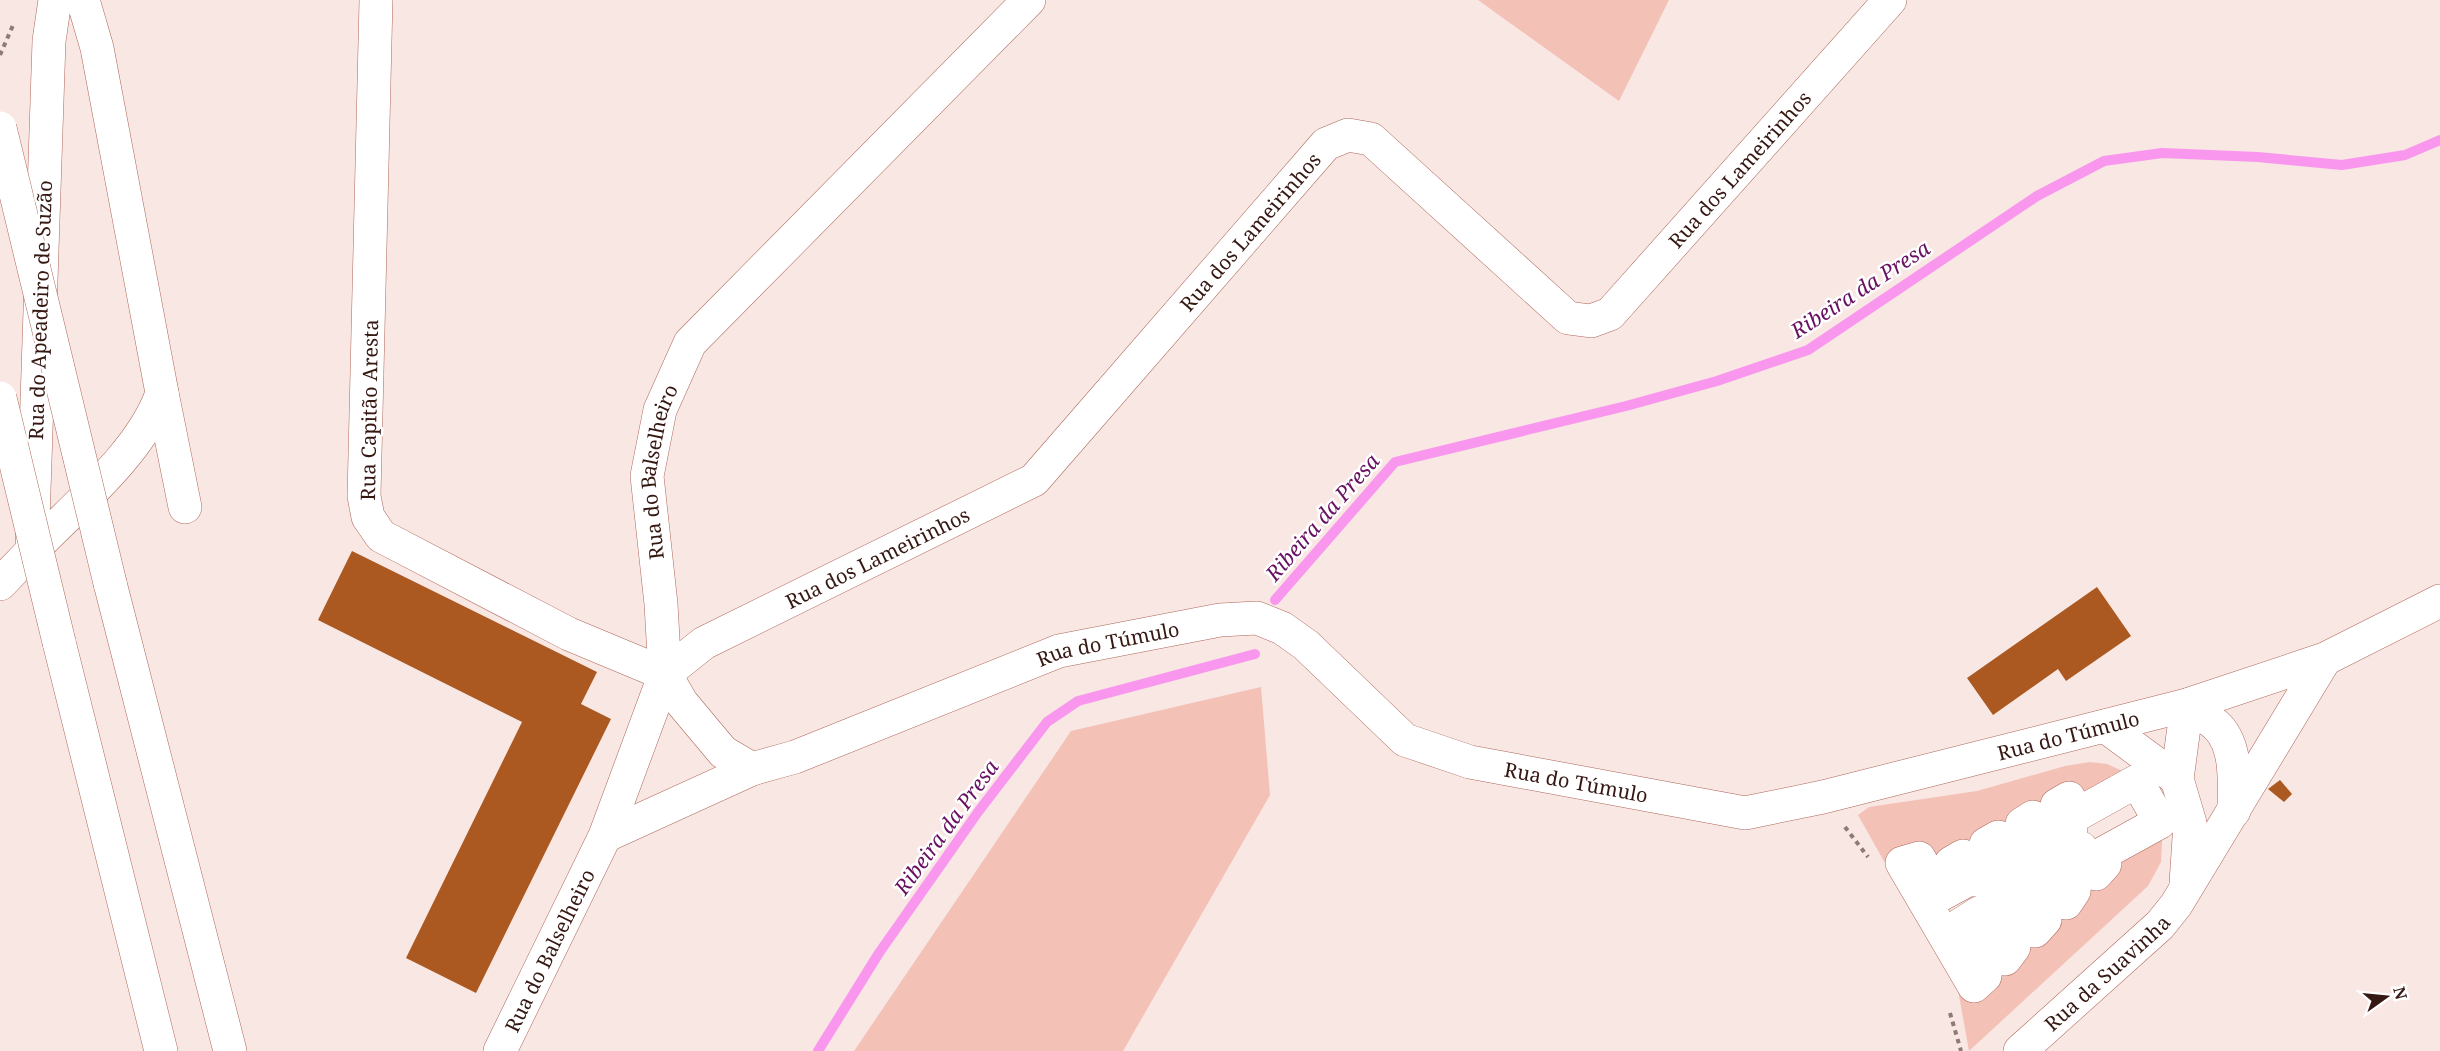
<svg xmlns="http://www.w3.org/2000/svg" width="2440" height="1051" font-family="'Noto Serif',serif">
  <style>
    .green { fill: #f4c1b7; fill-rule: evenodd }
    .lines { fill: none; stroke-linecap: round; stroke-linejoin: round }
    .stream { stroke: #f997ee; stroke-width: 10 }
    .building { fill: #ab5920 }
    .minor-casing { stroke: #af675a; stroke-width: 34 }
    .highway-casing { stroke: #af675a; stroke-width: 34 }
    .path { stroke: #917974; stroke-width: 4; stroke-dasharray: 4.5 4.5; stroke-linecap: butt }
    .minor { stroke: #fff; stroke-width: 33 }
    .highway { stroke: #fff; stroke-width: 33 }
    .highway-bridge-casing { stroke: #af675a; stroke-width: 34; stroke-linecap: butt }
    .highway-bridge { stroke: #fff; stroke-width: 33 }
    .labels { text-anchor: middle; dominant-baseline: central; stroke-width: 5; stroke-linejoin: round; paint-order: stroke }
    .street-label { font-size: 20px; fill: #361813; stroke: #fff }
    .water-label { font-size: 21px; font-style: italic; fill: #681162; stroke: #fff }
  </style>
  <rect width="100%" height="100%" fill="#f8e7e3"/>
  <g class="green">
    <polygon points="1478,0 1669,0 1619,101"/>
    <polygon points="1261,687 1270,795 1123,1051 854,1051 1071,731"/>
    <path d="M 2090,762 L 2107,764 L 2140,779 L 2163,820 L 2161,862 L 2148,886 L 1969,1051 L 1956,979 L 1899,888 L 1858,815 L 1869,807 L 1977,791 L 2065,766 ZM 2137,782 L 2159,822 L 1974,986 L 1919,858 L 1999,866 Z"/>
  </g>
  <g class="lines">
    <g class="stream">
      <polyline points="1275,600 1395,462 1626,406 1717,381 1808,350 2037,196 2104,161 2162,153 2258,157 2342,165 2405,155 2440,140"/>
      <polyline points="818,1051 879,953 978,812 1047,722 1078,701 1255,654"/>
    </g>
  </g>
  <g class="building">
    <polygon points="352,551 597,672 581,704 611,719 476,993 406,958 522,722 318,620"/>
    <polygon points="2097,587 2131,636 2066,681 2058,669 1993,715 1967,678"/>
    <polygon points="2280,780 2292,794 2284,802 2268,789"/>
  </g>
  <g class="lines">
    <g class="minor-casing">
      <g id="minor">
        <path d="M 55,0 L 49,41 L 32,551 C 75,506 142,452 162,393 L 97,48 L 83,0"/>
        <polyline points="376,0 364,496 368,517 381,536 569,634 665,674"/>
        <polyline points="162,393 185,507"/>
        <polyline points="0,584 32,551"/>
        <path id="s1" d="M 665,674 L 704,643 L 1034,480 L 1326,144 L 1348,135 L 1371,139 L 1568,318 L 1591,321 L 1610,314 L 1890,0"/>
        <polyline points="665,674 682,703 723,752 752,769"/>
        <polyline points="2105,726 2177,779"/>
        <polygon points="2137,781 2160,822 2100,855 2105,864 2096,874 2081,848 2057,861 2074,891 2066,903 2047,869 2024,883 2045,920 2035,931 2012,891 1990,905 2014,947 2005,959 1979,913 1957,927 1985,976 1974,986 1902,863 1919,858 1940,895 1962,883 1951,863 1963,856 1975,880 1999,866 1986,844 1998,837 2012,862 2035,849 2022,824 2033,817 2048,844 2071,830 2057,805 2069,798 2078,814"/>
        <path id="s2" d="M 605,836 L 752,769 L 795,757 L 1059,651 L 1220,620 L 1257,618 L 1282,628 L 1306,645 L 1405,740 L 1470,762 L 1745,813 L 1823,797 L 2187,705 L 2325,659 L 2440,601"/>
        <path d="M 2186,883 L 2190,823 L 2177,779 L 2187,705 C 2197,712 2210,719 2218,727 C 2238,748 2234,785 2234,811"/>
        <path id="s3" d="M 500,1051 L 605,836 L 665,674 L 661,604 L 647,476 L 660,410 L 690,343 L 1029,0"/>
        <path id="s4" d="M 2020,1051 L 2160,925 L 2176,905 L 2325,659"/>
      </g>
    </g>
    <g class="highway-casing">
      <g id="highway">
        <polyline points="110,583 230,1051"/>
        <polyline points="59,642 161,1051"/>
      </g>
    </g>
    <g class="path">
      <polyline points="0,55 14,23"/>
      <polyline points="1845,827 1868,857"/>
      <polyline points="1950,1013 1961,1051"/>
    </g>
    <use href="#minor" class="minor"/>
    <use href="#highway" class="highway"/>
    <g class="highway-bridge-casing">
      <g id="highway-bridge">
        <polyline points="0,128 110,583"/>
        <polyline points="0,398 59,642"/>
      </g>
    </g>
    <use href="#highway-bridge" class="highway-bridge"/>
  </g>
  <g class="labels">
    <g class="street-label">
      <text stroke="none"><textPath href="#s1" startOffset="1414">Rua dos Lameirinhos</textPath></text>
      <text stroke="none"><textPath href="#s1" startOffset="747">Rua dos Lameirinhos</textPath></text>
      <text transform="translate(40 310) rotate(-88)">Rua do Apeadeiro de Suzão</text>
      <text transform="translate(369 410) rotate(-89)">Rua Capitão Aresta</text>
      <text stroke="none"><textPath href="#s3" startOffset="616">Rua do Balselheiro</textPath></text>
      <text stroke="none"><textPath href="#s1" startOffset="243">Rua dos Lameirinhos</textPath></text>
      <text stroke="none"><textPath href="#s2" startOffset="540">Rua do Túmulo</textPath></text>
      <text stroke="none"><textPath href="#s2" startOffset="1566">Rua do Túmulo</textPath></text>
      <text stroke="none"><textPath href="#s2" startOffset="1062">Rua do Túmulo</textPath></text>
      <text stroke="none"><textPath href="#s3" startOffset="112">Rua do Balselheiro</textPath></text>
      <text stroke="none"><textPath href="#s4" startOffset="117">Rua da Suavinha</textPath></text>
    </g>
    <g class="water-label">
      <text transform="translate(1860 289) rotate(-33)">Ribeira da Presa</text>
      <text transform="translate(1322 517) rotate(-49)">Ribeira da Presa</text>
      <text transform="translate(946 827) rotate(-54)">Ribeira da Presa</text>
    </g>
  </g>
  <g transform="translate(2386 997) rotate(75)" stroke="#ffffff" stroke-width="4.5" paint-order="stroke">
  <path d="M0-4.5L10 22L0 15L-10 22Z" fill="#361813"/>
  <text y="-9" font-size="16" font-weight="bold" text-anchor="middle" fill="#361813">N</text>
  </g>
</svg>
